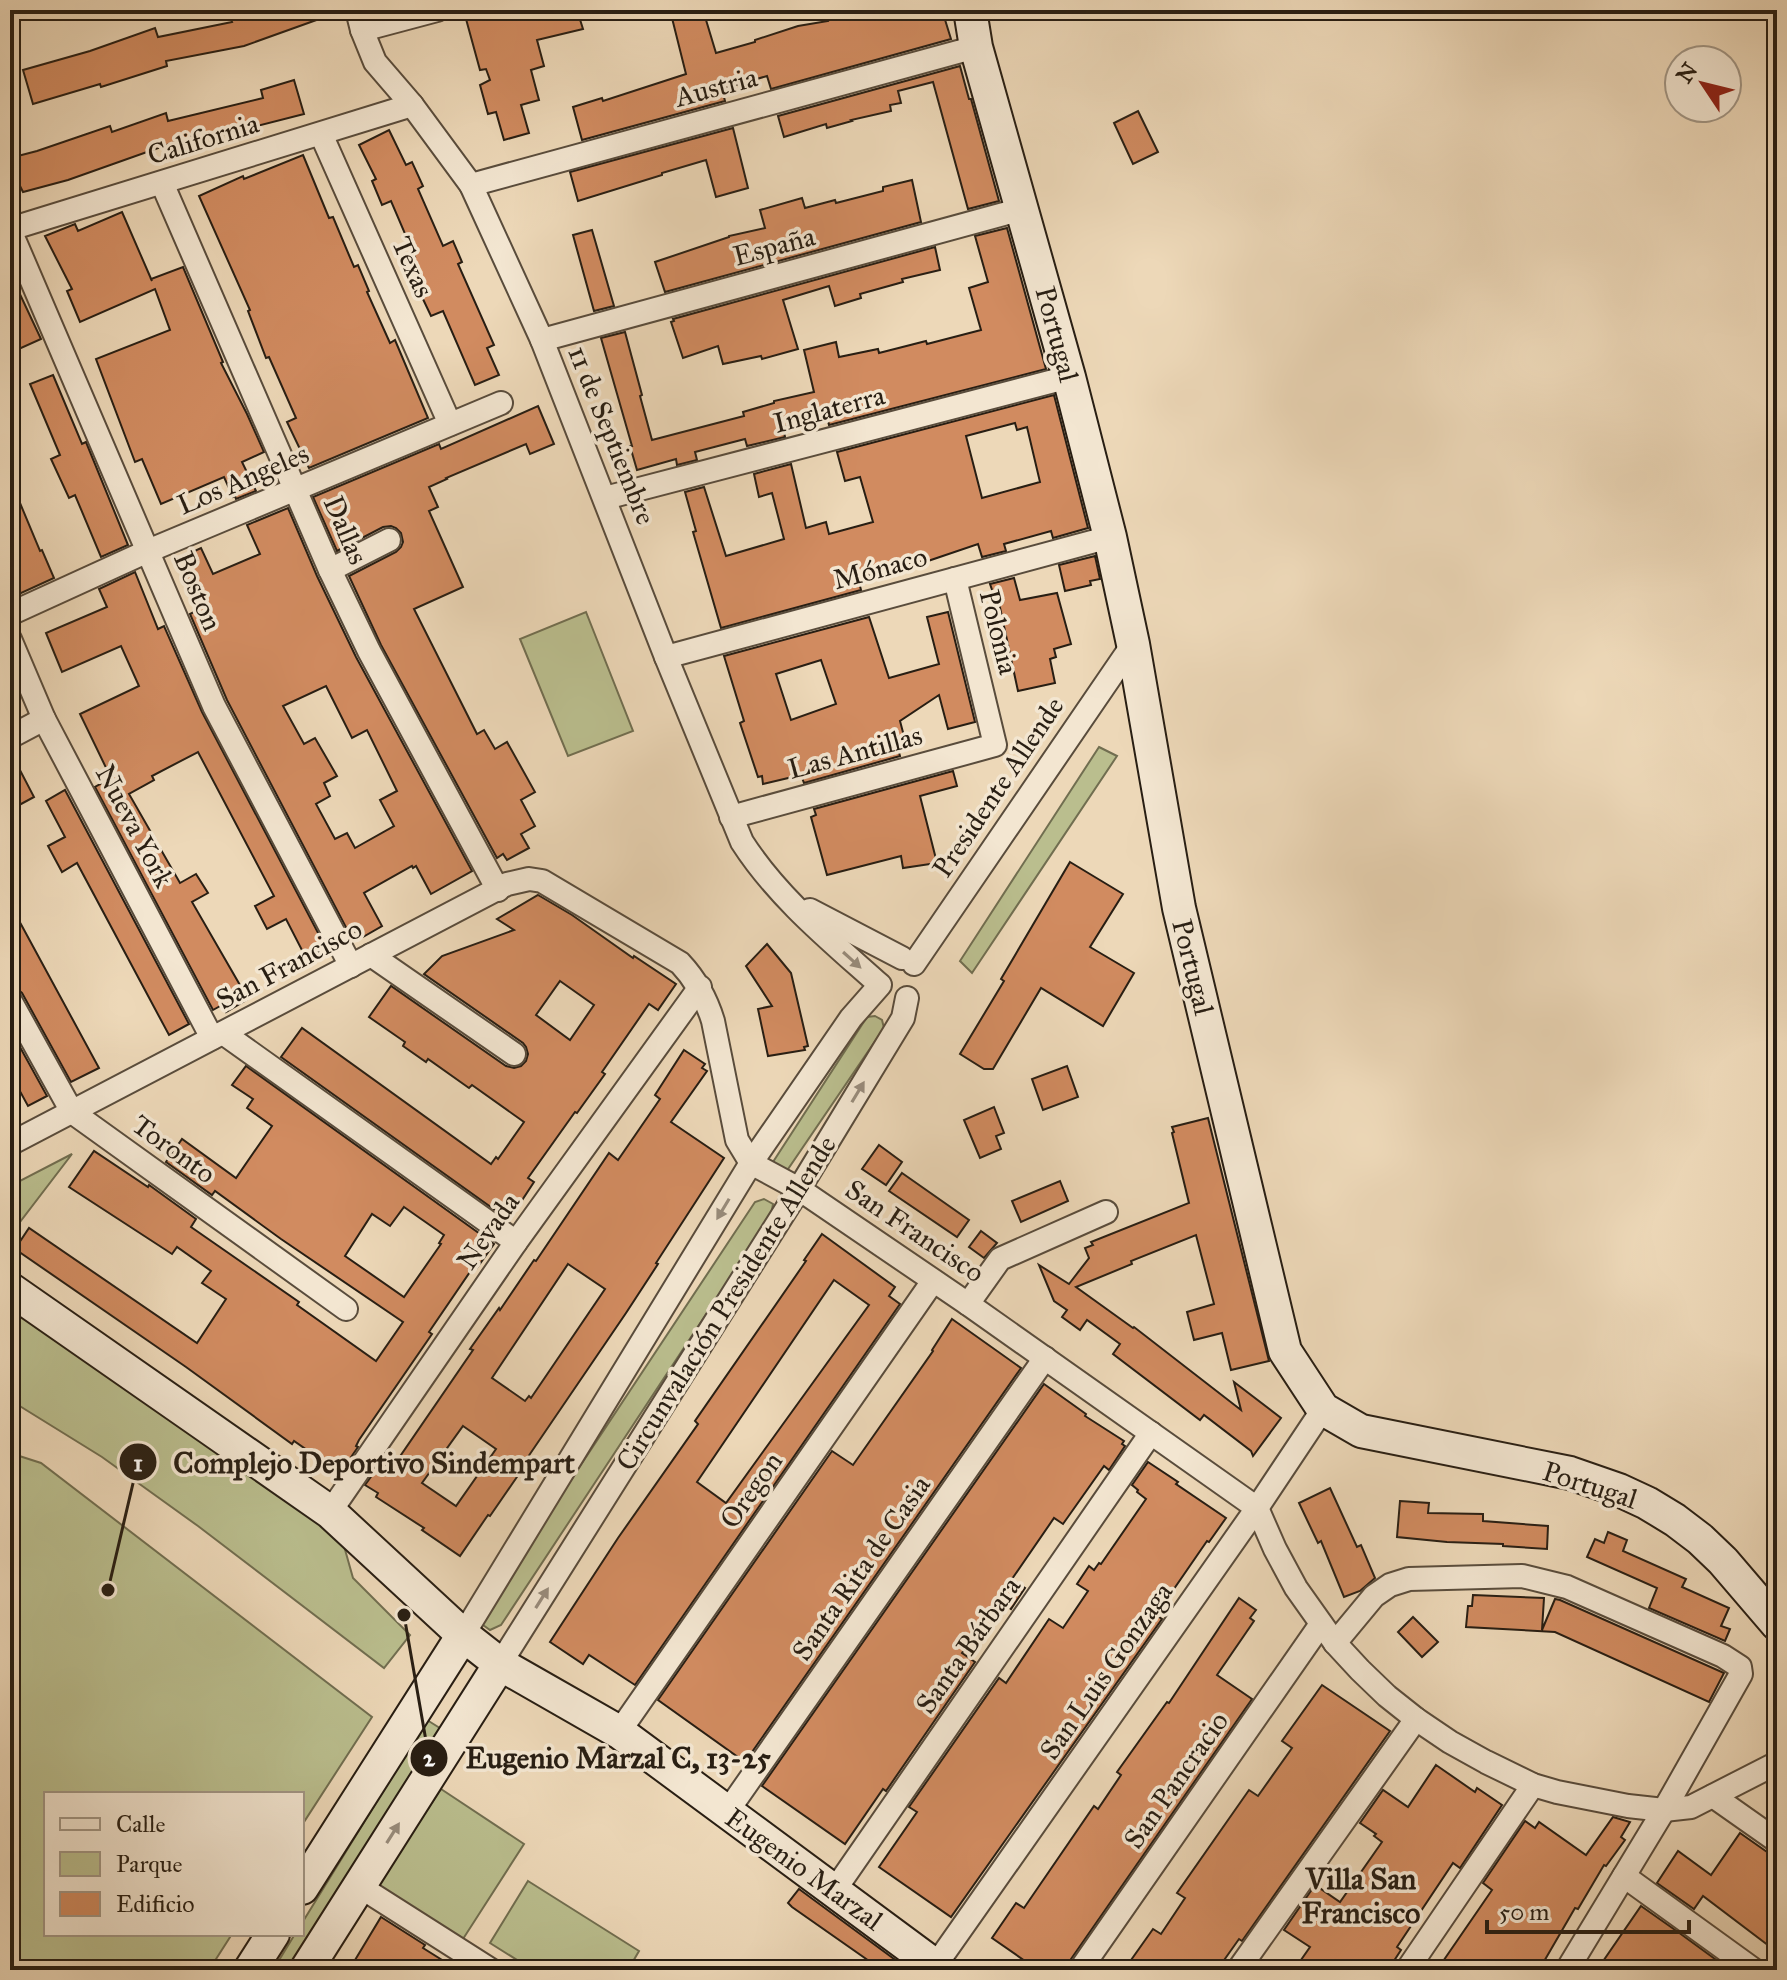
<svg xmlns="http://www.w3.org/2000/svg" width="1787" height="1980" font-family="'IM FELL Great Primer',serif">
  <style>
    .green { fill: #babe8e; stroke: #716e50; stroke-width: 2 }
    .building { fill: #d18b60; stroke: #281e13; stroke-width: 2; fill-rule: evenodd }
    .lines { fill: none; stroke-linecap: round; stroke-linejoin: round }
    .minor-casing { stroke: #594c3c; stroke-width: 26 }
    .secondary-casing { stroke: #281e13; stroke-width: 36 }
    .minor { stroke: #f3e6d1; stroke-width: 22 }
    .secondary { stroke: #f3e6d1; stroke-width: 32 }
    .oneway { fill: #988c7c }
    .labels { text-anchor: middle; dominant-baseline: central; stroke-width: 7; stroke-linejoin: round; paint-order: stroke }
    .street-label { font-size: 28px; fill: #281e13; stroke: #f3e6d1 }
    .neighbourhood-label { font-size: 30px; font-weight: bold; fill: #281e13; stroke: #f3e6d1 }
    .leader { fill: none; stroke: #281e13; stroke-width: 3 }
    .callout-dot { fill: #281e13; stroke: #f3e6d1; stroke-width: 3 }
    .mark-label { font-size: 24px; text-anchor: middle; font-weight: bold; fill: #fff }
    .callout-label { font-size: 30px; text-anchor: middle; font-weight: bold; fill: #281e13; stroke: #f3e6d1; stroke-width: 7; stroke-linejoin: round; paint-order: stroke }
  </style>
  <rect width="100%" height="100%" fill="#edd8b8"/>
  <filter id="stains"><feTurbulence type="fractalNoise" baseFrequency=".0025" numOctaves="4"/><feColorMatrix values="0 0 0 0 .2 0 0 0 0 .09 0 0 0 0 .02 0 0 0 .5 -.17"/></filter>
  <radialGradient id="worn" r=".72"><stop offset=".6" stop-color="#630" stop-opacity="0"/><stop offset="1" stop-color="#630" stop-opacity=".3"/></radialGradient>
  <g class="green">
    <polygon points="586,612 633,731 568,756 520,639"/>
    <polygon points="1099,747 1117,756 972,973 960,961"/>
    <polygon points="875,1016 882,1020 884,1028 786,1172 773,1162 867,1017"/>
    <polygon points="72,1154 10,1235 10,1186"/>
    <polygon points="764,1199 773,1204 771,1216 501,1625 490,1630 483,1625 482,1614 755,1202"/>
    <polygon points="10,1309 320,1524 344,1546 353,1578 410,1635 384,1668 198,1526 102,1457 10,1400"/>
    <polygon points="10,1453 41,1463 372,1717 302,1825 302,1794 46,1794 46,1934 232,1934 209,1970 10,1970"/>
    <polygon points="427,1720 443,1730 292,1970 273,1970 295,1934 302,1934 302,1923"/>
    <polygon points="441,1789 524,1844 463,1939 377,1886"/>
    <polygon points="528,1881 639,1951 628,1970 533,1970 490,1943"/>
  </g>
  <g class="building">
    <polygon points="227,10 336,10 336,13 244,46 166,61 167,66 101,87 100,84 33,104 23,70 90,51 155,28 158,37 232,22"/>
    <polygon points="497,10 577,10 583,29 537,40 544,66 531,70 539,100 521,105 529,133 504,140 496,112 488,114 480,85 490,80 486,69 480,70 466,19"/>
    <polygon points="670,10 703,10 716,53 755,42 755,40 798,26 828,21 827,17 858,10 942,10 951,39 771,89 767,76 722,89 725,101 582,140 573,107 602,98 603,101 686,74"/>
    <polygon points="960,66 969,99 971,99 999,201 968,209 933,82 898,91 901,103 890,105 891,111 851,120 852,121 827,128 826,124 784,137 778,116"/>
    <polygon points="294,80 304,114 198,141 198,139 194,140 192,136 68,180 23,192 10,166 10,158 37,151 110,126 112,132 166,113 168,121 263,98 261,90"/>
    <polygon points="1138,111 1158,152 1133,164 1114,123"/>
    <polygon points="733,128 748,188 716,197 706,160 662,173 662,175 578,201 570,172"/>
    <polygon points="389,130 406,165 412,162 423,186 418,189 443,246 453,241 462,262 458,264 494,345 487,348 499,375 475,385 443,311 431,316 422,297 425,296 409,260 415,257 391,201 382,205 372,181 376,179 359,145"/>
    <polygon points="303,155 329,218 333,217 354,267 358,265 369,291 367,292 390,343 395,340 428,418 309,468 287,422 296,418 269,357 266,358 248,311 250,310 199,196 243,176 244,179"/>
    <polygon points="912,180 921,222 665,292 655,262 729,237 729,236 765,228 760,210 802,198 805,208 835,200 836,203 883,191 883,187"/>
    <polygon points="122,212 152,281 151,279 183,267 223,362 221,363 247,414 264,452 242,462 256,491 236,499 235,496 233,497 224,477 161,504 142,459 135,462 96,359 170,330 155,289 80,322 67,291 72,289 45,236 75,224 78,231"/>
    <polygon points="1007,228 1046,369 829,425 827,417 783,427 785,437 747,446 745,439 695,452 697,460 677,465 676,459 637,470 630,446 632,446 601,338 625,332 642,395 640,396 652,440 744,416 743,412 774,403 774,401 814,392 804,350 836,342 839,357 878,349 879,353 926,341 927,344 981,330 969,288 988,282 975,236"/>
    <polygon points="592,230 614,306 594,311 573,235"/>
    <polygon points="935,247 940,270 902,279 903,282 860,294 861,298 835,306 829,286 783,300 798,349 762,359 761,356 723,364 718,346 683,358 671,322 674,321 673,319"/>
    <polygon points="10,273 41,339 10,353"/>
    <polygon points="53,375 82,444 86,442 128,545 101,557 75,495 69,498 51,459 60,455 30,384"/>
    <path d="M 1054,395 L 1088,528 L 1053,538 L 1051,531 L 1004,544 L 1006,551 L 982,557 L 978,544 L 922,563 L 922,561 L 858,578 L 861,590 L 721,628 L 693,532 L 696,531 L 685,492 L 704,487 L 726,556 L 784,539 L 772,493 L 759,497 L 754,474 L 791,464 L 806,528 L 826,522 L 829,534 L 873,522 L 860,477 L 845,481 L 837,452 ZM 1015,423 L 1017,430 L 1027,427 L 1040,482 L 982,498 L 966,436 Z"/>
    <polygon points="538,406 554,444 530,454 526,444 446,478 447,479 429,487 438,507 429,511 463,587 414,609 477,734 484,730 495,749 507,742 535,792 521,800 535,826 521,834 529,848 507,860 503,854 497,858 381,645 349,576 396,552 401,547 403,542 401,533 396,528 391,526 383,527 337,551 313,497 439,444 441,449"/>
    <polygon points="10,479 40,551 42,550 54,578 19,594 10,574"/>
    <path d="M 288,508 L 317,576 L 356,657 L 472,871 L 431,894 L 416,866 L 413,868 L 412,866 L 364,893 L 382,926 L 363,937 L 359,930 L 350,935 L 227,700 L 190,614 L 198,610 L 177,559 L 201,548 L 213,574 L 260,554 L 247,525 ZM 326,686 L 352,738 L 367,730 L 397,791 L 380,800 L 394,826 L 355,848 L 347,833 L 335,839 L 316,804 L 330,796 L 324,783 L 337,776 L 315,738 L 304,744 L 283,706 Z"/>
    <polygon points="1095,556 1100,579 1090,581 1091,585 1065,591 1059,565"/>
    <polygon points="135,572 158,629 164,626 202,712 326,948 306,958 286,919 267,929 255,906 274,896 198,752 152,776 154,780 129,794 180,883 196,874 208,893 192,902 248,999 226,1012 222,1005 213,1010 95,787 111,778 80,714 139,686 121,646 62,672 46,633 107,607 99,589"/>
    <polygon points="1014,578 1020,600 1057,593 1071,644 1054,649 1056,657 1050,659 1055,683 1018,691 999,603 997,604 990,584"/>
    <path d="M 948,612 L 975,722 L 948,729 L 939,695 L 900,721 L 904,736 L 895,739 L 900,756 L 804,783 L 801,775 L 763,784 L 762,776 L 758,777 L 740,723 L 744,721 L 724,656 L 869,617 L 889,678 L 939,664 L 927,617 ZM 821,660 L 836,704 L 791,720 L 776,674 Z"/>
    <polygon points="10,751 34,797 10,810"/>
    <polygon points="953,771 957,786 920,796 937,863 903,868 901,856 827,875 811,817 816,815 814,809"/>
    <polygon points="65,790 189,1024 169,1035 77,863 62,872 48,846 65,837 46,801"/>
    <polygon points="1070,862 1123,894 1090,947 1134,973 1103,1026 1041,988 993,1069 984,1069 960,1054 1004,981 1001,979"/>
    <path d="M 538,895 L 572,915 L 633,958 L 634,956 L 676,984 L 658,1010 L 649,1004 L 602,1072 L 605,1074 L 577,1113 L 575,1112 L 528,1178 L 534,1182 L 509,1220 L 281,1057 L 302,1028 L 491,1164 L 496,1157 L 498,1159 L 524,1122 L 472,1085 L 469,1088 L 428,1059 L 426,1062 L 403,1046 L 405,1042 L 369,1017 L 391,986 L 506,1066 L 514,1068 L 521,1066 L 526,1061 L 528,1054 L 526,1047 L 523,1043 L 424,974 L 442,956 L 514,930 L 497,919 ZM 560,981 L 594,1005 L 570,1040 L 536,1015 Z"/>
    <polygon points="10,904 99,1068 71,1082 22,993 16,988 10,986"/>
    <polygon points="767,944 791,973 808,1046 804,1047 805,1050 768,1056 758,1009 772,1006 746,966"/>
    <polygon points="10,1029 47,1096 28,1106 10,1073"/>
    <path d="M 684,1050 L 705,1064 L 702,1068 L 707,1071 L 671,1122 L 724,1158 L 656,1263 L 658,1264 L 626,1313 L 517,1473 L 519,1474 L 490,1516 L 488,1515 L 460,1556 L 422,1530 L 424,1528 L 376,1497 L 378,1493 L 365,1485 L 381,1463 L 388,1467 L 391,1463 L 394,1465 L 473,1350 L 470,1349 L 499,1308 L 500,1310 L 534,1260 L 536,1261 L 609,1153 L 618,1160 L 660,1099 L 655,1095 ZM 568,1264 L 605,1289 L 531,1398 L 529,1396 L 525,1401 L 492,1378 ZM 463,1426 L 496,1449 L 456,1506 L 422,1483 Z"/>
    <path d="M 246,1066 L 494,1244 L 477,1268 L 474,1266 L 429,1332 L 432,1334 L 359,1440 L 356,1446 L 358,1447 L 340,1473 L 294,1441 L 292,1444 L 186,1367 L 15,1249 L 29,1228 L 197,1343 L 226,1299 L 202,1283 L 211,1271 L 177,1247 L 172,1254 L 69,1187 L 94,1151 L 148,1187 L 149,1185 L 196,1219 L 191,1227 L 299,1302 L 297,1305 L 376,1361 L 403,1322 L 281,1239 L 215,1191 L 212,1195 L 166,1162 L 182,1139 L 236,1178 L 272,1126 L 247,1108 L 253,1099 L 232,1085 ZM 404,1207 L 444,1235 L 439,1243 L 441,1244 L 404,1297 L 345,1256 L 372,1214 L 390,1226 Z"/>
    <polygon points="1067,1066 1078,1097 1043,1110 1032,1079"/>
    <polygon points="994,1107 1004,1133 996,1136 1001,1149 980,1158 964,1120"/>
    <polygon points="1208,1118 1269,1361 1231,1370 1222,1333 1194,1340 1187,1312 1214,1304 1196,1235 1131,1261 1132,1264 1076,1287 1133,1328 1134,1327 1241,1410 1234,1382 1281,1418 1253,1456 1251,1451 1204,1415 1200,1420 1113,1354 1120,1344 1087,1320 1080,1330 1062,1317 1067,1310 1054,1301 1039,1265 1069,1284 1089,1258 1085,1248 1093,1245 1091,1242 1189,1203 1172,1133 1174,1132 1172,1127"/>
    <polygon points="879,1145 902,1162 886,1185 862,1169"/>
    <polygon points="902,1173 969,1220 957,1237 889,1191"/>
    <polygon points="1060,1181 1068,1201 1021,1222 1012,1201"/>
    <polygon points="981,1231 997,1243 984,1258 969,1247"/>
    <path d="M 822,1234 L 895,1287 L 889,1296 L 900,1304 L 635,1685 L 589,1655 L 583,1664 L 550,1642 L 618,1538 L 698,1424 L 695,1421 L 806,1261 L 804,1260 ZM 834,1280 L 869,1305 L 726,1503 L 697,1482 Z"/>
    <polygon points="952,1319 1021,1368 745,1762 658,1700 832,1451 853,1465 933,1351 932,1350"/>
    <polygon points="1044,1384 1086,1414 1085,1416 1124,1441 1122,1444 1125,1446 1109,1470 1104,1466 1063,1524 1054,1518 1012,1579 1025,1588 1011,1609 998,1600 962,1653 975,1662 886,1791 883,1789 845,1844 762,1786"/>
    <polygon points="1148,1462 1178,1482 1176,1484 1226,1518 1209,1542 1207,1541 1156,1615 1162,1619 951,1917 879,1867 917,1812 909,1807 999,1678 1006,1683 1049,1619 1063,1628 1088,1591 1077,1584 1089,1566 1094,1570 1099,1563 1101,1564 1146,1499 1137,1492 1138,1490 1132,1485"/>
    <polygon points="1330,1488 1357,1547 1361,1545 1375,1578 1360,1591 1344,1597 1321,1541 1318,1543 1299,1503"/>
    <polygon points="1400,1501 1429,1503 1428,1513 1483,1514 1483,1521 1548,1526 1547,1549 1503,1546 1503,1544 1447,1542 1397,1537"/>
    <polygon points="1608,1532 1627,1540 1623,1551 1686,1579 1682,1587 1729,1608 1721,1626 1730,1629 1725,1641 1649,1608 1657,1588 1587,1557 1595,1539 1604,1543"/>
    <polygon points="1473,1595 1544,1598 1542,1630 1555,1599 1560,1600 1724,1673 1709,1702 1555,1632 1466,1627 1468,1606 1472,1606"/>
    <polygon points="1239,1598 1256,1610 1250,1618 1254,1621 1217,1675 1252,1699 1069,1962 1066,1970 1038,1970 992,1938 1016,1903 1024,1908 1094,1806 1098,1809 1121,1775 1117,1772 1167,1702 1169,1703"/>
    <polygon points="1413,1617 1438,1642 1422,1657 1398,1632"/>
    <polygon points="1322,1685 1390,1731 1242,1941 1239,1939 1217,1970 1124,1970 1153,1929 1161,1934 1185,1898 1177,1893 1249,1790 1258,1796 1292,1748 1282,1741"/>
    <polygon points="1436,1765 1475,1792 1477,1788 1502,1805 1460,1868 1453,1863 1397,1947 1401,1950 1388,1970 1294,1970 1310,1947 1284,1930 1315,1885 1340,1902 1382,1842 1374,1836 1376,1834 1360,1823 1383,1790 1408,1807"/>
    <polygon points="1613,1817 1630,1822 1621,1837 1625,1840 1606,1866 1604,1865 1578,1909 1575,1908 1539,1970 1437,1970 1492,1890 1483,1883 1525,1821 1535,1828 1539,1822 1586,1855"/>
    <polygon points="1740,1833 1777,1859 1777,1952 1703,1896 1694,1909 1657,1883 1678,1851 1711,1875"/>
    <polygon points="799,1889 909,1970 882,1970 792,1907 788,1903"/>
    <polygon points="1641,1906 1678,1932 1730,1970 1597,1970"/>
    <polygon points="381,1917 425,1945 423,1948 458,1970 349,1970"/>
  </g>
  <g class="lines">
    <g class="minor-casing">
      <g id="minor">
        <path d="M 357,10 L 362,30 L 375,62 L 412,105 L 471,185 L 542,340 L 666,657 L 742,842 C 778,898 831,941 880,985 L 851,1018 L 751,1163 L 463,1635"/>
        <polyline points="362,30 437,10"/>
        <polyline points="321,134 450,424"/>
        <polyline points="162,183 330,570 369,651 498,890"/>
        <polyline points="471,185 976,47"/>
        <polyline points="10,229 412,105"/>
        <polyline points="10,230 214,706 351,966"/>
        <polyline points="542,340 1022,209"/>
        <polyline points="605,498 1069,377"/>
        <polyline points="330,570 389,540"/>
        <polyline points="10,614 148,551 501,403"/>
        <polyline points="10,639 44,719 212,1038"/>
        <polyline points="666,657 1110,537"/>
        <polyline points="10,737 44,719"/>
        <polyline points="731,817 995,745 955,579"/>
        <polyline points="810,910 902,958"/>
        <polyline points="371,955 514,1054"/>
        <polyline points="914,964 1133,644"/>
        <polyline points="10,1000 72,1112 346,1309"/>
        <polyline points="223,1033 516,1242"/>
        <path d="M 10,1144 L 507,884 L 529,879 L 542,881 L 680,963 C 696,980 706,998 713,1021 L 737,1140 L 751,1163 L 799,1189 L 968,1304 L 1257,1508 L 1275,1549 L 1296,1588 L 1335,1643 L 1360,1670 L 1387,1696 L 1416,1719 L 1450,1742 L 1486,1762 L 1533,1785 L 1557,1792 L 1628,1806 L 1664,1810 L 1691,1807 L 1777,1763"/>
        <polyline points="968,1304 1000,1259 1106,1212"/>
        <polyline points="330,1512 516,1242 700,987"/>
        <polyline points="1335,1643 1374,1596 1390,1585 1409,1579 1522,1576 1567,1587 1723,1656 1740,1667 1741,1674 1664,1810 1567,1970"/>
        <polyline points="500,1664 799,1189 903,1018 907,998"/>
        <polyline points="619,1732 933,1281"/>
        <polyline points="1713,1796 1777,1841"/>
        <polyline points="727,1812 1045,1358"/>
        <polyline points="1624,1876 1754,1970"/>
        <polyline points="359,1886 491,1970"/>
        <polyline points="834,1891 1151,1433"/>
        <polyline points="935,1966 1257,1508 1323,1409"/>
        <polyline points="1080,1970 1321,1624"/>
        <polyline points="1238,1970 1416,1719"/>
        <polyline points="1407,1970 1533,1785"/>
      </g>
    </g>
    <g class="secondary-casing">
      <g id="secondary">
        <polyline points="970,10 976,47 1069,377 1110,537 1133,644 1179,908 1285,1351 1323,1409 1361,1431 1570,1473 1619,1490 1647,1503 1675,1520 1700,1539 1723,1561 1777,1624"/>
        <polyline points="10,1289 330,1512 463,1635 500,1664 619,1732 941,1970"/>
        <polyline points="302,1888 463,1635"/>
        <polyline points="250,1970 273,1934"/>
        <polyline points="306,1970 500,1664"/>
      </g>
    </g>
    <use href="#minor" class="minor"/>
    <use href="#secondary" class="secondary"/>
  </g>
  <defs><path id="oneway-solid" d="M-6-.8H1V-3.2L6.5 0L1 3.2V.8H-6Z" transform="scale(2)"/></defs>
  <g class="oneway">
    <use href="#oneway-solid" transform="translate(852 960) rotate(42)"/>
    <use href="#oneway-solid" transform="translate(858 1092) rotate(-59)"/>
    <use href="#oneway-solid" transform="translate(723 1209) rotate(121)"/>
    <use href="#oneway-solid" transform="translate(542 1598) rotate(-58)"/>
    <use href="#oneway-solid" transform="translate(393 1833) rotate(-58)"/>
  </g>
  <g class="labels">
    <g class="street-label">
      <text transform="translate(716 87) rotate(-15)">Austria</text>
      <text transform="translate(203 139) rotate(-17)">California</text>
      <text transform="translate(774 246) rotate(-15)">España</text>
      <text transform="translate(413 267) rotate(66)">Texas</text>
      <text transform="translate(1057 334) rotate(75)">Portugal</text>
      <text transform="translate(829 409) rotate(-15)">Inglaterra</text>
      <text transform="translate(612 435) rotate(68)">11 de Septiembre</text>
      <text transform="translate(243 479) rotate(-23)">Los Angeles</text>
      <text transform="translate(346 530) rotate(67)">Dallas</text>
      <text transform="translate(880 568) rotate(-15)">Mónaco</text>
      <text transform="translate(198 591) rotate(67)">Boston</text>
      <text transform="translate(999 632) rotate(76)">Polonia</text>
      <text transform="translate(855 752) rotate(-15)">Las Antillas</text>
      <text transform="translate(998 787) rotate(-56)">Presidente Allende</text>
      <text transform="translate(135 826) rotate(62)">Nueva York</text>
      <text transform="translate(289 964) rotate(-28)">San Francisco</text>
      <text transform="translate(1193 967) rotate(76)">Portugal</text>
      <text transform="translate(174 1149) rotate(36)">Toronto</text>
      <text transform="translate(488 1231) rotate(-55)">Nevada</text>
      <text transform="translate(915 1231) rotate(34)">San Francisco</text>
      <text transform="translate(726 1303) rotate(-58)">Circunvalación Presidente Allende</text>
      <text transform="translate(1590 1485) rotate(18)">Portugal</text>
      <text transform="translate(751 1490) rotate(-55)">Oregon</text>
      <text transform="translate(861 1568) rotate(-55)">Santa Rita de Casia</text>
      <text transform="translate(968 1645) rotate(-55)">Santa Bárbara</text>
      <text transform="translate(1106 1671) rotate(-55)">San Luis Gonzaga</text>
      <text transform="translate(1176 1780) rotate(-55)">San Pancracio</text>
      <text transform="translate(804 1869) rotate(36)">Eugenio Marzal</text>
    </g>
    <g class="neighbourhood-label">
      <text x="1361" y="1879">Villa San<tspan x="1361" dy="34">Francisco</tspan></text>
    </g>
  </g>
  <path class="leader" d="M108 1590L138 1462M404 1615L429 1758"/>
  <g class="callout-dot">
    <circle cx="108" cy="1590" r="8"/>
    <circle cx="404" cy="1615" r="8"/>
    <circle cx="138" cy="1462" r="20"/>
    <circle cx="429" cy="1758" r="20"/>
  </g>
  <g class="mark-label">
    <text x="138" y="1471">1</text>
    <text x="429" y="1766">2</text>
  </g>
  <g class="callout-label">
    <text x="374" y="1473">Complejo Deportivo Sindempart</text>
    <text x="618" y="1768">Eugenio Marzal C, 13-25</text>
  </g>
  <rect width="1787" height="1980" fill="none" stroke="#edd8b8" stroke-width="40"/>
  <rect x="12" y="12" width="1763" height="1956" fill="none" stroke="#281e13" stroke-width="4"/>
  <rect x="20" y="20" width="1747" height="1940" fill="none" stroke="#281e13" stroke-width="2"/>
  <rect x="44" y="1792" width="260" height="144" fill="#f3e6d1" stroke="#a29685" stroke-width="2"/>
  <rect x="60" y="1818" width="40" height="12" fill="#f3e6d1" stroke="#a29685" stroke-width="2"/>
  <text x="116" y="1832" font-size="24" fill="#281e13">Calle</text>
  <rect x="60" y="1852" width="40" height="24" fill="#babe8e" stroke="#a29685" stroke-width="2"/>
  <text x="116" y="1872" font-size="24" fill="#281e13">Parque</text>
  <rect x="60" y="1892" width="40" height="24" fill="#d18b60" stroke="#a29685" stroke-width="2"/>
  <text x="116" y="1912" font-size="24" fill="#281e13">Edificio</text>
  <g transform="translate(1703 84) rotate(305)"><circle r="38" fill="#f3e6d1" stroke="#a29685" stroke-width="2"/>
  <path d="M0-6L14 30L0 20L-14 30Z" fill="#8f2418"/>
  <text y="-12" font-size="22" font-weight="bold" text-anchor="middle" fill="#281e13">N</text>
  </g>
  <path d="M1487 1920v12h202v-12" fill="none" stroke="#281e13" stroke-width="4"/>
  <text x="1499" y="1920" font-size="24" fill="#281e13" stroke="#f3e6d1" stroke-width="6" paint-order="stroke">50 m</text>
  <rect width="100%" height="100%" filter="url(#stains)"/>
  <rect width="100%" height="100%" fill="url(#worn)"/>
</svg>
